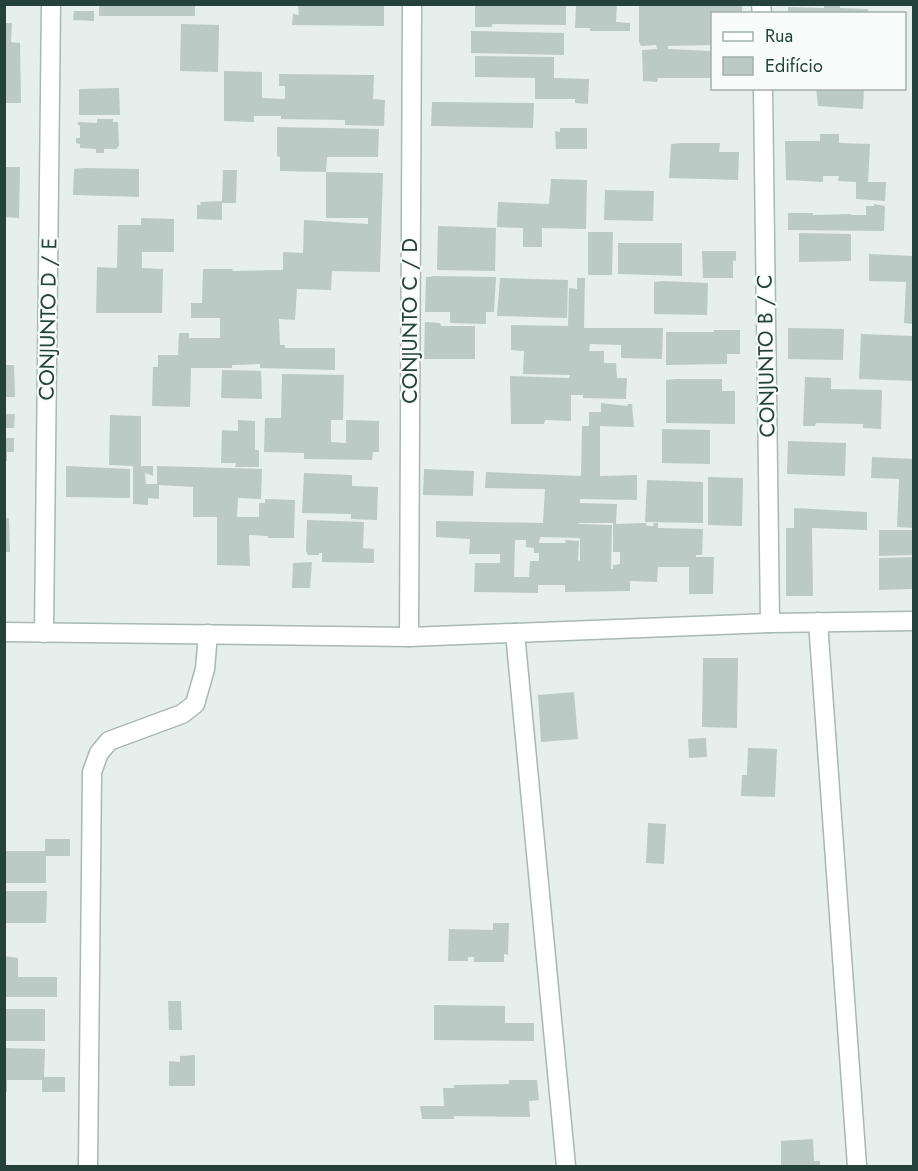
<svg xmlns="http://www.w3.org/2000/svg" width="918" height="1171" font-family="Jost,sans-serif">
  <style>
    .building { fill: #bbcac4; fill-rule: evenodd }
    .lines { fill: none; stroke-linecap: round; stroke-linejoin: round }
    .minor-casing { stroke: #a8b8b2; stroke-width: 21 }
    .minor { stroke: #fff; stroke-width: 18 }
    .labels { text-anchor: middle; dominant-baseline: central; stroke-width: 4.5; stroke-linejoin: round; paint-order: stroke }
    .street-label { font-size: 21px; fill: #24423a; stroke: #f7fbf9 }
  </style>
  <rect width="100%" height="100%" fill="#e6efeb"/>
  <g class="building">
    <rect x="99" y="4" width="96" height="12"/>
    <polygon points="298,4 384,4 384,26 292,25 293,14 299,15"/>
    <polygon points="475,4 566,4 566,25 492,24 492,27 475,27"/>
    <polygon points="576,4 617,4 616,22 630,23 630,31 590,31 590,28 575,28"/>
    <polygon points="639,4 742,4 742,14 712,14 712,45 668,46 668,49 712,51 712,78 658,78 657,82 643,81 642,50 657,49 656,45 641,46 639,42"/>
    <polygon points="824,4 840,4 840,8 868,9 868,14 788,14 788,7 824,8"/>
    <polygon points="74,11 94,11 94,21 73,20"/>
    <polygon points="4,23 12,23 11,42 20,43 21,103 4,103 4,70 6,70 4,69"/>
    <polygon points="181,24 219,25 218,72 180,71"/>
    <polygon points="471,31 564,33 564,55 471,53"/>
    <polygon points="475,56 554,57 554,78 589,79 588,104 575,103 575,99 535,99 535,78 475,77"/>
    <polygon points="224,71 262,72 262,98 285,99 285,86 279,86 279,74 374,75 373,99 385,100 384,126 345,125 345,120 281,119 281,116 254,116 254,122 224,121"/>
    <polygon points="119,88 120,115 79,115 79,89"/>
    <polygon points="816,88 864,88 863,109 818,106"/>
    <polygon points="432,102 534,103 533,128 431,126"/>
    <polygon points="97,119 113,119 113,122 118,122 119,146 116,149 104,149 104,153 96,153 96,149 80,148 80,144 76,143 76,138 80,138 80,126 78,125 78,122 97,123"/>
    <polygon points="277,127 379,129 378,157 327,157 326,172 280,171 280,157 277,156"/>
    <polygon points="560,128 587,128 587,149 556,149 555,131 560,132"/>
    <polygon points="820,134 839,134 839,143 870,144 868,182 886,182 885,201 856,199 856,182 838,181 839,176 823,176 823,182 786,180 785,141 820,141"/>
    <polygon points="681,143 720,143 719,152 739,152 738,180 669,178 671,144"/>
    <polygon points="4,167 20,167 19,218 4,217"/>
    <polygon points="84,168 139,169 139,197 73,195 74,169"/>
    <polygon points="223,170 237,170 236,203 222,203 222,220 197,219 197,205 201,205 200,202 222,201"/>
    <polygon points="326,172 383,173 380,272 332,271 331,290 297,289 295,320 279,319 280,345 285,345 285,348 335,348 335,370 260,368 260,364 232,365 232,368 191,368 190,407 152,406 153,367 178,367 158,367 158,355 178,355 179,333 189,333 189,338 220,338 220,318 191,318 191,303 202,303 203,269 233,269 232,271 283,270 283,252 303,253 304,220 368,224 368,218 326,218"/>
    <polygon points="551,179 587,180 586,229 542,228 542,247 523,247 523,228 497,227 498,202 549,204"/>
    <polygon points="605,190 654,191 653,221 604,220"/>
    <polygon points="874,204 885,206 884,231 788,230 788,213 813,213 813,215 851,214 851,215 866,215 866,206 874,206"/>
    <polygon points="141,218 174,219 174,252 142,252 142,268 163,269 162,313 96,313 97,267 117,268 118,225 141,225"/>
    <polygon points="438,226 496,228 495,271 437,270"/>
    <polygon points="588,232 613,232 612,275 588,275"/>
    <polygon points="799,233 851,234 851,261 799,262"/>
    <polygon points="618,243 682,243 682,276 618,274"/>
    <polygon points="702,251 736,251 736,261 733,260 733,278 703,278"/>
    <polygon points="869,254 914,256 914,324 904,323 906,282 869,281"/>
    <polygon points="431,276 496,277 494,312 486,312 486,324 450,323 450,312 425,312 426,277 431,277"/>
    <polygon points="500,278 568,280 567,318 497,316"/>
    <polygon points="577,278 585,278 584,328 663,328 662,359 621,358 621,345 590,344 589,351 604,351 604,363 616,363 617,378 627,378 626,399 583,398 583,395 571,395 571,421 545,420 544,424 511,424 510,376 569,378 570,375 523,374 524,351 511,350 511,325 568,326 569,288 577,289"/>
    <polygon points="663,281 708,283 707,315 654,314 654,282"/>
    <polygon points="425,322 440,323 441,326 475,326 475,359 424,359"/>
    <polygon points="788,328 844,329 843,360 788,359"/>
    <polygon points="714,330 740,330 740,354 727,354 727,364 666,365 666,332 714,332"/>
    <polygon points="861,334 914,336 914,381 859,379"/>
    <polygon points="4,365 14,365 15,397 4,397"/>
    <polygon points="222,370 261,371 262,399 221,398"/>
    <polygon points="282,374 344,375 343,420 331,420 331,442 346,443 346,420 379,421 379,452 373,452 372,460 304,459 304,453 264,452 265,418 281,418"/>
    <polygon points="805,377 831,378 831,389 882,390 881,429 863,428 863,424 816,423 815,426 803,426"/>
    <polygon points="677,379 722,379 722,391 735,391 735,424 666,423 666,380"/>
    <path d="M 601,403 L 627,406 L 628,404 L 632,404 L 634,427 L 600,426 L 600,476 L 637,475 L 637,500 L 580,499 L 580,503 L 617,504 L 616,524 L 646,523 L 647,526 L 654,526 L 653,523 L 658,523 L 658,528 L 703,529 L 702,555 L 696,555 L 696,557 L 714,557 L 713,594 L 689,594 L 689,567 L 658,567 L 657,582 L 630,581 L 630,591 L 565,592 L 565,585 L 538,585 L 538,593 L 474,592 L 475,563 L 500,563 L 500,554 L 469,554 L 470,539 L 436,537 L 436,521 L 543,523 L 545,489 L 485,488 L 486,472 L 581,476 L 582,426 L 589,426 L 589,412 L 601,412 ZM 579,523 L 613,523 L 613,552 L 620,552 L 620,564 L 613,565 L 613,569 L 611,569 L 612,525 L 579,524 ZM 540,537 L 580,538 L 580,561 L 578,560 L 579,541 L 565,540 L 566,543 L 539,543 ZM 515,540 L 526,540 L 526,547 L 534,548 L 534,553 L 539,553 L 539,561 L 530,561 L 529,577 L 514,577 Z"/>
    <polygon points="4,414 15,414 14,428 4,428"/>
    <polygon points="110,415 141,416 141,466 153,466 153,476 145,473 146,484 157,484 157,466 262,469 261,499 238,498 237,517 259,517 259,503 265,503 265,499 295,500 294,538 268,538 268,536 249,535 250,566 217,565 217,517 193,517 193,487 159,485 159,499 148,498 148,505 133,504 133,466 109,465"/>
    <polygon points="238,420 255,421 255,450 259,450 259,467 235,467 236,463 221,463 222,430 238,431"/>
    <polygon points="662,429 710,430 710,464 662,463"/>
    <polygon points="5,438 14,438 14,452 7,452 7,461 5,461"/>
    <polygon points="788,441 846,443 845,476 787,474"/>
    <polygon points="872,457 914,459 914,528 897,527 899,479 871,478"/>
    <polygon points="66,466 130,469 130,498 66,497"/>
    <polygon points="424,469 474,471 473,496 423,495"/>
    <polygon points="304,473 352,475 352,486 378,487 377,520 351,519 351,514 302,513"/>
    <polygon points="708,477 743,478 742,526 708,525"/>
    <polygon points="647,480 703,482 703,523 645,522"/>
    <polygon points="794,508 867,512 867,530 812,528 813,596 786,596 786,528 794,528"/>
    <polygon points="4,518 9,518 10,552 4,552"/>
    <polygon points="307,520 364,522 363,548 374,549 374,563 322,562 322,553 319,553 319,555 308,555 306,551"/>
    <polygon points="879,530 914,530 914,555 879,556"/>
    <polygon points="914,557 913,589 879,590 879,558"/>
    <polygon points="312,562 310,588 292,588 293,563"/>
    <polygon points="703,658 738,658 737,728 702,727"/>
    <polygon points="574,692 578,739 541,742 538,695"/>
    <polygon points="706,738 707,757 689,758 688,739"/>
    <polygon points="748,748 777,749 775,797 741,796 742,775 747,775"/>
    <polygon points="648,823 666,824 664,864 646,863"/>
    <polygon points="45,839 70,839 70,856 46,856 46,883 4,883 4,851 45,851"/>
    <polygon points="4,891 47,891 46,923 4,923"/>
    <polygon points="493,923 509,923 508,955 504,954 504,962 474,962 474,957 468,957 468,961 448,961 449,929 493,930"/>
    <polygon points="4,956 18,958 18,977 57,977 57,997 4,997"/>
    <polygon points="168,1001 181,1001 182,1030 169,1030"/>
    <polygon points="434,1005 505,1006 505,1023 534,1023 534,1041 434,1040"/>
    <rect x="4" y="1009" width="41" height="32"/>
    <polygon points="4,1048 45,1049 44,1077 65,1077 65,1092 42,1092 42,1080 7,1080 7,1092 4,1092"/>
    <polygon points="195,1055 195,1086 169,1086 169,1061 180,1062 180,1056"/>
    <polygon points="509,1080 537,1080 539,1100 529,1101 530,1117 454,1116 454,1119 422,1119 420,1106 444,1106 443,1088 454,1088 454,1085 509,1084"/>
    <polygon points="813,1139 814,1161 820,1161 820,1166 781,1166 781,1141"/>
  </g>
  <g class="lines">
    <g class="minor-casing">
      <g id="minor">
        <polyline points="761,4 762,14"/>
        <polyline points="763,88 770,623"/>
        <polyline points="818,622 857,1166"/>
        <polyline points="4,632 409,637 770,623 914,621"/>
        <polyline points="44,633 51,4"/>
        <polyline points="515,633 566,1166"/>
        <polyline points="409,637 412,4"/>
        <polyline points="88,1166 92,772 99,753 109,741 182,714 195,704 205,669 208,634"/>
      </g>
    </g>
    <use href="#minor" class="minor"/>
  </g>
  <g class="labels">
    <g class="street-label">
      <text transform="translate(48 319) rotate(-89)">CONJUNTO D / E</text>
      <text transform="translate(410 321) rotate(-90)">CONJUNTO C / D</text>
      <text transform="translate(766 356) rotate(-91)">CONJUNTO B / C</text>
    </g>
  </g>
  <rect width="918" height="1171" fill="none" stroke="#24423a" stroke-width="12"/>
  <rect x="711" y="12" width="195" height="78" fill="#f7fbf9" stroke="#a3b1ad" stroke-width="1.5"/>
  <rect x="723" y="32" width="30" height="9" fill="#ffffff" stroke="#a3b1ad" stroke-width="1.5"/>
  <text x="765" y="42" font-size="18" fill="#24423a">Rua</text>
  <rect x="723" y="57" width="30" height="18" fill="#bbcac4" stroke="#a3b1ad" stroke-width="1.5"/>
  <text x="765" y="72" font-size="18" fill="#24423a">Edifício</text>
</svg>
